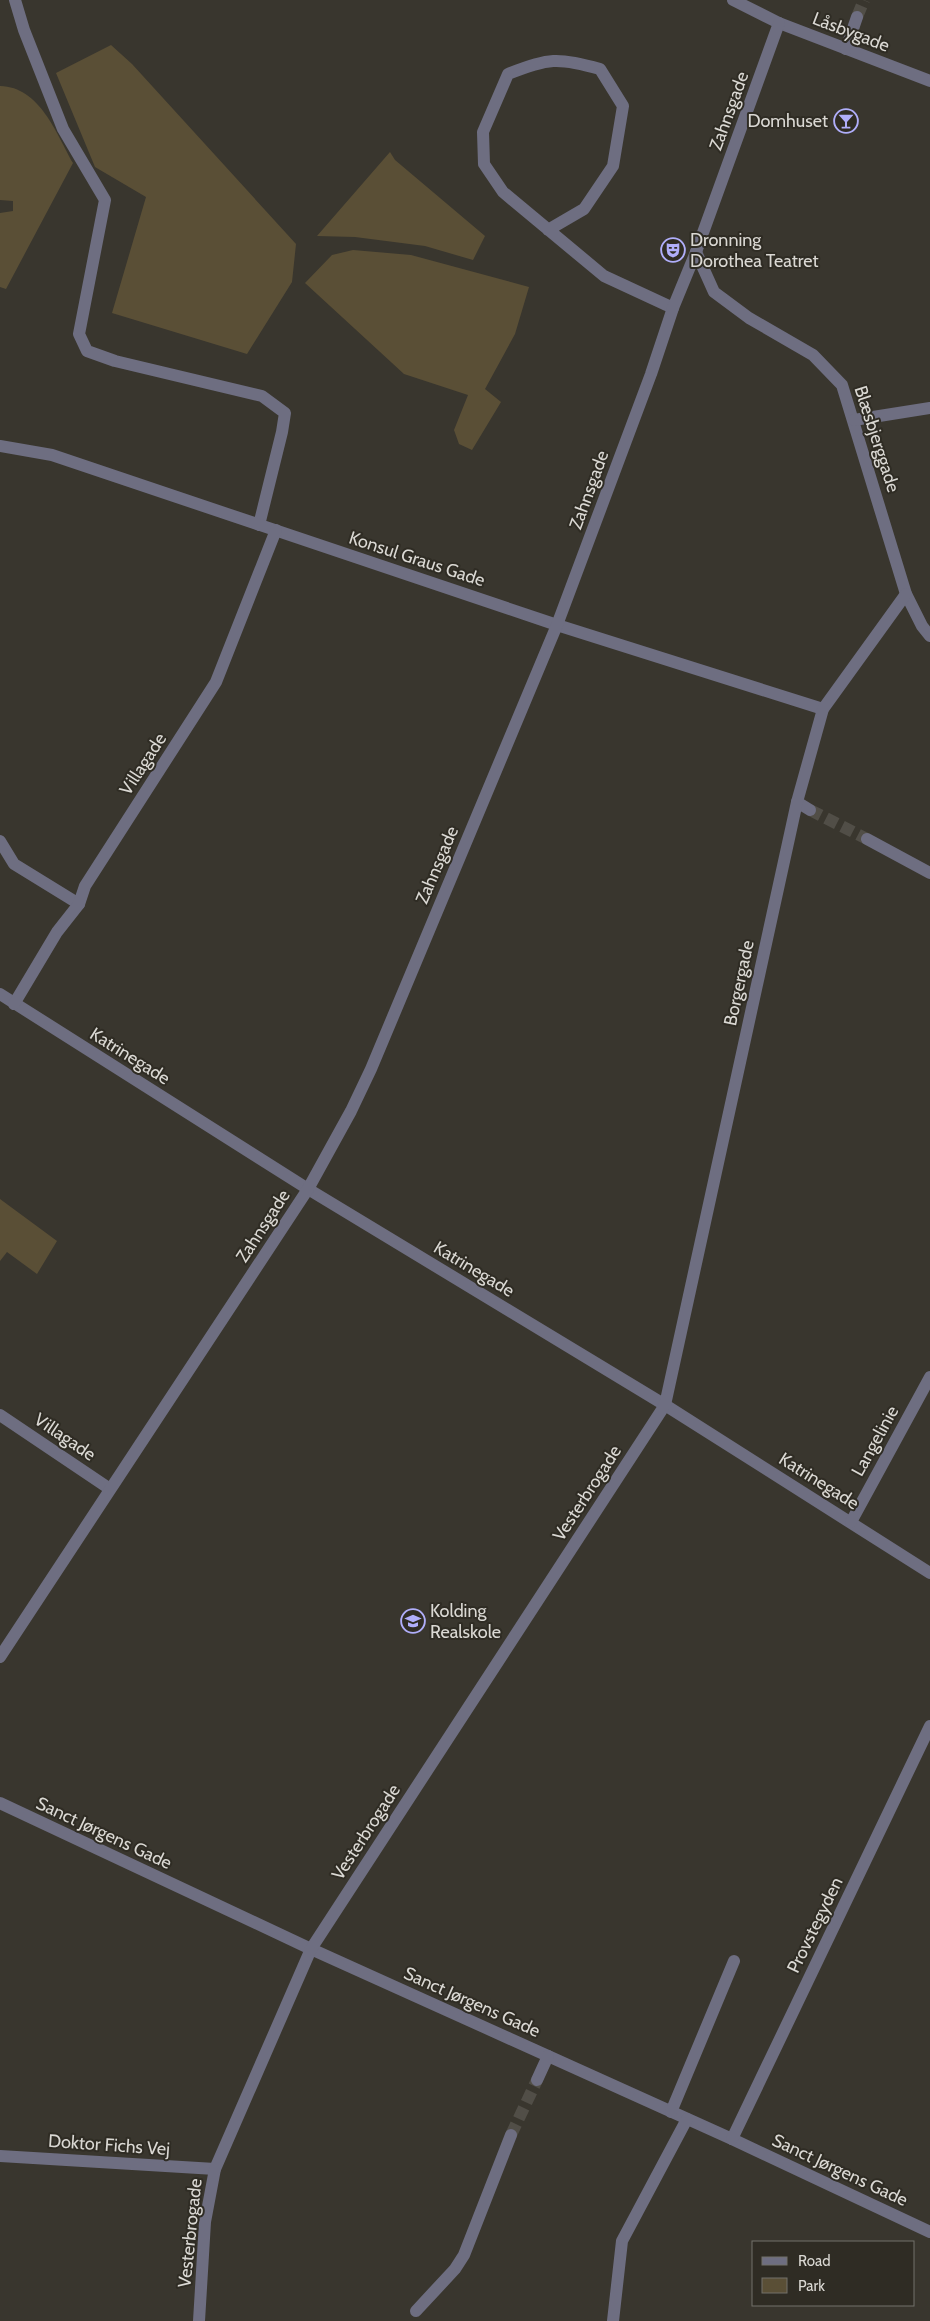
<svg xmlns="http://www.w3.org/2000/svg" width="930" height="2321" font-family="Cabin,sans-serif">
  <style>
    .green { fill: #5a4f36 }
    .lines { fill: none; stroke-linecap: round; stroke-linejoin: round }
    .minor-tunnel { stroke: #514e47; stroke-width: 12; stroke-dasharray: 12 6; stroke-linecap: butt }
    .minor { stroke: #6e6e81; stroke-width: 12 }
    .labels { text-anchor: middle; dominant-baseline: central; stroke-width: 4; stroke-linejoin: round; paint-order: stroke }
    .street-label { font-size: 18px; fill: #dad8d3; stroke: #2f2c24 }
    .poi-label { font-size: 18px; fill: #dad8d3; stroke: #2f2c24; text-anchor: start }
  </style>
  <rect width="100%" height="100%" fill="#39362e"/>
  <g class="green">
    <polygon points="111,45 132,64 296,244 292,282 247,354 112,313 146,197 95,167 56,73"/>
    <path d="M 0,86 C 40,87 56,133 73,163 L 6,289 L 0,287 L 0,213 L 13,211 L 13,201 L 0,200 Z"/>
    <polygon points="390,152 395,160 485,236 473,260 425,246 355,237 317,236"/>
    <polygon points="353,250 411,255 529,287 515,334 485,389 501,402 472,450 459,444 454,430 468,395 404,374 305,283 332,255"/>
    <polygon points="0,1199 57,1241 37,1274 7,1252 0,1261"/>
  </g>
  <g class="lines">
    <g class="minor-tunnel">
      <polyline points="857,17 864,0"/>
      <polyline points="810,810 867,839"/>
      <polyline points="511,2135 537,2080"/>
    </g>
    <g class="minor">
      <polyline points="15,0 24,30 63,129 105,200 79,334 87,351 115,361 262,396 285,413 282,432 259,525"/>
      <polyline points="733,0 779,23 930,81"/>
      <polyline points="846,49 857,17"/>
      <path d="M 548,230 L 584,209 L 613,166 L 623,106 L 600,69 C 558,57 548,58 508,74 L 483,132 L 484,164 L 503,192 L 604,276 L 673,308"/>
      <polyline points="696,252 714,292 749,318 813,355 842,385 906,594 922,626 930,636"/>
      <polyline points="854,420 930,408"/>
      <polyline points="0,446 52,455 557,625 823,709"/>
      <polyline points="797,802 810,810"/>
      <polyline points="867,839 930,873"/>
      <polyline points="0,841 14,864 79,904"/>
      <polyline points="0,994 308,1189 665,1405 930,1573"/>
      <polyline points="14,1004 57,932 79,904 85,886 216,682 276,530"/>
      <polyline points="0,1415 110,1489"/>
      <polyline points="851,1522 930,1377"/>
      <polyline points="0,1657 308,1189 351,1111 371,1069 557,625 651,374 673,308 696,252 779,23"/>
      <polyline points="0,1803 311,1949 732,2139 930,2232"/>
      <polyline points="537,2080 548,2056"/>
      <polyline points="671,2112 734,1961"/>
      <polyline points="732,2139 930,1726"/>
      <polyline points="0,2156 215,2169"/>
      <polyline points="416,2311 455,2269 464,2255 511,2135"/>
      <polyline points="199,2321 205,2222 215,2169 311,1949 665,1405 797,802 823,709 906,594"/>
      <polyline points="613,2321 622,2241 687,2119"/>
    </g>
  </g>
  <defs>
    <g id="bar-ring" transform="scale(1.25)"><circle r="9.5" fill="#2f2c24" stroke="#b0aefa" stroke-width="1.5"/><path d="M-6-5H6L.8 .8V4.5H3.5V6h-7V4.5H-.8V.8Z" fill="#b0aefa"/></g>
    <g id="theatre-ring" transform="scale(1.25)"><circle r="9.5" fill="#2f2c24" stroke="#b0aefa" stroke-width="1.5"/><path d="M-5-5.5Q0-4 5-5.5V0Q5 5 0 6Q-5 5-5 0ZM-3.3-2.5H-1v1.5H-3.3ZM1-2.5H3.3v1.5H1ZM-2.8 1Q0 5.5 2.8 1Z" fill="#b0aefa"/></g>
    <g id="school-ring" transform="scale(1.25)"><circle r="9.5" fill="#2f2c24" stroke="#b0aefa" stroke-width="1.5"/><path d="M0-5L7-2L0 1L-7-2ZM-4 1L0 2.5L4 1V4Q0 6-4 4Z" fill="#b0aefa"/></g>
  </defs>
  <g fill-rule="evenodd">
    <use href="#bar-ring" x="846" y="121"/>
    <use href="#theatre-ring" x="673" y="250"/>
    <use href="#school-ring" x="413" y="1621"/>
  </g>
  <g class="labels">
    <g class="street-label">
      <text transform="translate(851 32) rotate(21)">Låsbygade</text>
      <text transform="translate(729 111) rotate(-70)">Zahnsgade</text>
      <text transform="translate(877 439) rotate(72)">Blæsbjerggade</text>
      <text transform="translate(589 490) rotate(-70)">Zahnsgade</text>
      <text transform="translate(417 559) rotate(18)">Konsul Graus Gade</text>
      <text transform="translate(143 764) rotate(-57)">Villagade</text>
      <text transform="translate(437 865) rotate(-67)">Zahnsgade</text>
      <text transform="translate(739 983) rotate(-78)">Borgergade</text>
      <text transform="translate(130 1056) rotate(32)">Katrinegade</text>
      <text transform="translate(263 1226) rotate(-57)">Zahnsgade</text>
      <text transform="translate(474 1269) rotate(31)">Katrinegade</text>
      <text transform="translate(65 1437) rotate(34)">Villagade</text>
      <text transform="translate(875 1441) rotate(-61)">Langelinie</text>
      <text transform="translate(819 1481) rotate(32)">Katrinegade</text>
      <text transform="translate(587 1493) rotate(-57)">Vesterbrogade</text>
      <text transform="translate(366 1832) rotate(-57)">Vesterbrogade</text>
      <text transform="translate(104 1833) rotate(25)">Sanct Jørgens Gade</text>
      <text transform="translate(815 1925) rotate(-64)">Provstegyden</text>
      <text transform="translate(472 2002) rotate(24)">Sanct Jørgens Gade</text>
      <text transform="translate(109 2145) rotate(4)">Doktor Fichs Vej</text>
      <text transform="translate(840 2170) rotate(25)">Sanct Jørgens Gade</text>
      <text transform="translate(190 2233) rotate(-84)">Vesterbrogade</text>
    </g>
    <g class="poi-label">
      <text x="828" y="121" text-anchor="end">Domhuset</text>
      <text x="690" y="240">Dronning<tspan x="690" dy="21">Dorothea Teatret</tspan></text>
      <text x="430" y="1611">Kolding<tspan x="430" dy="21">Realskole</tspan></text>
    </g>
  </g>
  <rect x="752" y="2241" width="162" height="65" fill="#2f2c24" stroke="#73716a"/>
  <rect x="762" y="2257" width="25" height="8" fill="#6e6e81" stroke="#73716a"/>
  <text x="798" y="2266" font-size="15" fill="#dad8d3">Road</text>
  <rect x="762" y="2278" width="25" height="15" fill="#5a4f36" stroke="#73716a"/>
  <text x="798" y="2291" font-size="15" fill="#dad8d3">Park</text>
</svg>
